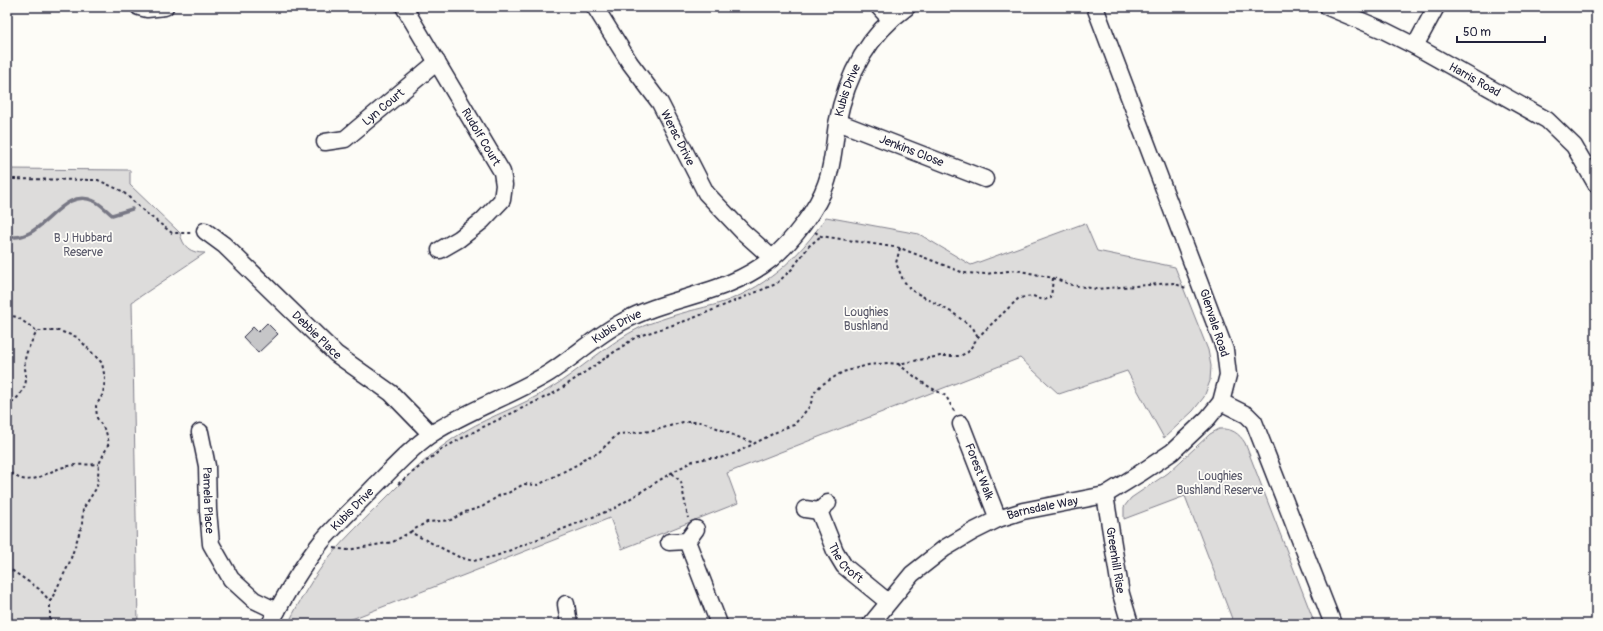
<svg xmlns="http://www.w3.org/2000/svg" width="1603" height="631" font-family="Pangolin,sans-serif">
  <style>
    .green { fill: #dddcdb; stroke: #807f8b }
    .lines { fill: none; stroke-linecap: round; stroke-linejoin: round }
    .stream { stroke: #787885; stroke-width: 3.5 }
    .building { fill: #c6c6c8; stroke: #22223b }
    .minor-casing { stroke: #22223b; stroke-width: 19 }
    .path { stroke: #22223b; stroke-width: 2; stroke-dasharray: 3 3; stroke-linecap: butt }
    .minor { stroke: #fdfcf7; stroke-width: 16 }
    .labels { text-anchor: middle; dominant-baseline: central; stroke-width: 3.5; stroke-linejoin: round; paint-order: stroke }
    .street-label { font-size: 12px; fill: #22223b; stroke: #fdfcf7 }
    .park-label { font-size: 12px; fill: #5a5a6b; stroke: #fdfcf7 }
  </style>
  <rect width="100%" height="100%" fill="#fdfcf7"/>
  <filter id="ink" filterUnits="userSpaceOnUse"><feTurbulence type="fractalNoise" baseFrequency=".025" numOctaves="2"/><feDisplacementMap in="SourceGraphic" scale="8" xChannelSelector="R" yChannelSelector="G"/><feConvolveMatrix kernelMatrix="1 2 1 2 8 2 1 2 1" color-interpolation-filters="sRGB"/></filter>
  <g filter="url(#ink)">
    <g class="green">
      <path d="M 7,169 L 130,170 L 130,185 L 180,233 C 183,247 190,253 205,253 L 132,302 L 138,624 L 7,624 Z"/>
      <path d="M 826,217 L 919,234 L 971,265 L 1085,223 L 1097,251 L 1175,267 L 1208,350 L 1211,366 L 1210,381 L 1204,397 L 1193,411 L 1164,438 L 1127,371 L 1059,394 L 1020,358 L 727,473 L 738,503 L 622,549 L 610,518 L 339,624 L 288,624 C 300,600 313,577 330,556 C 346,537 365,519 383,501 C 409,475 433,450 465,431 C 492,415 522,406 549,389 C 581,370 606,344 641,327 C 665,317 689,311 714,305 C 763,291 799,258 826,217 Z"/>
      <path d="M 1219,429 C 1231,428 1239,433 1245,443 L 1315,624 L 1234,624 L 1185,496 L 1124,519 L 1124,507 L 1131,498 L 1168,473 L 1210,434 Z"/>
    </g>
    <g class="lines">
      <path class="stream" d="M 7,236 C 43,245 60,185 94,201 C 101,204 106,210 112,215 L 132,209"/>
    </g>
    <polygon class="building" points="267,323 278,334 258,353 243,337 253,327 258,332"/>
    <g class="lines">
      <g class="minor-casing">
        <g id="minor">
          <polyline points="139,7 147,9 165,7"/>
          <path id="s1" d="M 404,7 L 502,172 L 504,185 L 502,200 L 482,221 L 459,239 L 440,250"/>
          <path id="s2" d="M 595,7 L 630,63 L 660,103 L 706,193 L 743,232 L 772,258"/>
          <polyline points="879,7 890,19"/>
          <path id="s3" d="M 1328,7 L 1383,30 L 1415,46 L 1547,120 L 1574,146 L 1596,184"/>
          <polyline points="1415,46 1436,7"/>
          <path id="s4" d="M 838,122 L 985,179"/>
          <path id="s5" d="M 325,142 L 345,139 L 437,62"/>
          <path id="s6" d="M 205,231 L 224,245 L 336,354 L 391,393 L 431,434"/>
          <polyline points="1221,402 1247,415 1254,422 1333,624"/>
          <path id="s7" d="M 961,424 L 998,519"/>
          <path id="s8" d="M 200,432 L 207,466 L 208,510 L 211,544 L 231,579 L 254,600 L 277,611"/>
          <path id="s9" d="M 1105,495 L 1121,594 L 1130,624"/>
          <polyline points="805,509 819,511 828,503"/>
          <path id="s10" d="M 819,511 L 835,551 L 844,566 L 888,602"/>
          <polyline points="687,541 719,624"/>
          <polyline points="669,542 687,541 696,529"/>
          <polyline points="566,604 569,624"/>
          <path id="s11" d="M 270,624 C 285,595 302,566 322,541 C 338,522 357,505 374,487 C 393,468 411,448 433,433 C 470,409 512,396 549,373 C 574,357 596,336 622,322 C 671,295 725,296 771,259 C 792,242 818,208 826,184 C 833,165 834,144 837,124 C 846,77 868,35 907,7"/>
          <path id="s12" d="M 871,624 L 912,574 L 945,548 L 972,532 L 998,519 L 1023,511 L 1105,495 L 1139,474 L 1172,452 L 1208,418 L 1221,402 L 1228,375 L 1225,350 L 1095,7"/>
        </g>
      </g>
      <g class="path">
        <polyline points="7,179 98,180 122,191 146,213 172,233 192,233"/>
        <polyline points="815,232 821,236 900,248 964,273 986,274 1016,270 1053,278 1072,285 1096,289 1173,283 1186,288"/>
        <polyline points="900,248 896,263 903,280 911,290 953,313 973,328 978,337"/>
        <polyline points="7,315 17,317 37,331 59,331 77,337 102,363 105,379 103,394 96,406 97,418 106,432 109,443 99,464 97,487 83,509 82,525 69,564 50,602 50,624"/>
        <polyline points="898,364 926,385 946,396 955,413"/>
        <path d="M 7,406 C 16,401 26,389 26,379 C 26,372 24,366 25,360 C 26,350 33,340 37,331"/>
        <path d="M 7,469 C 27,491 42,473 64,467 C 75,464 88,465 99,464"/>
        <polyline points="672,473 681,482 688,518"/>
        <polyline points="398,484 442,449 481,428 556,392 636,337 691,319 776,284 792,269 809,246 821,236"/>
        <polyline points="410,532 427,522 451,520 465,512 482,507 500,495 508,493 524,484 538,485 580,463 583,459 598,453 618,434 653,431 683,422 703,422 745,440 755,443"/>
        <polyline points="334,548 347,550 393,542 410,532 459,557 473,561 496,556 615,508 671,473 693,461 709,458 720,458 736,453 784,428 794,425 810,406 814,393 821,385 843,372 868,365 888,363 898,364 940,356 960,356 968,352 978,337 1019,298 1033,296 1043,300 1051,298 1053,278"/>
        <polyline points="7,567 39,589 50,601"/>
      </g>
      <use href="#minor" class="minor"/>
    </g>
  </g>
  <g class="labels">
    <g class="street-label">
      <text stroke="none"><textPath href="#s3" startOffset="164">Harris Road</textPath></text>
      <text stroke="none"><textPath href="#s11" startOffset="826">Kubis Drive</textPath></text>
      <text stroke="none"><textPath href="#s5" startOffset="70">Lyn Court</textPath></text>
      <text stroke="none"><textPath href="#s1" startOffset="151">Rudolf Court</textPath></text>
      <text stroke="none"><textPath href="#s2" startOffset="155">Werac Drive</textPath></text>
      <text stroke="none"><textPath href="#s4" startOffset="79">Jenkins Close</textPath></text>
      <text transform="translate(1214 323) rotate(72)">Glenvale Road</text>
      <text stroke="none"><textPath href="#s11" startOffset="466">Kubis Drive</textPath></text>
      <text stroke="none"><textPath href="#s6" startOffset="153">Debbie Place</textPath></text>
      <text stroke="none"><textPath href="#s7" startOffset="51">Forest Walk</textPath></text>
      <text stroke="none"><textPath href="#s8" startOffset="69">Pamela Place</textPath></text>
      <text stroke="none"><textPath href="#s12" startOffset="213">Barnsdale Way</textPath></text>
      <text stroke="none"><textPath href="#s11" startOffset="142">Kubis Drive</textPath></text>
      <text stroke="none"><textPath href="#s9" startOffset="66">Greenhill Rise</textPath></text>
      <text stroke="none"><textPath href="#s10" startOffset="59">The Croft</textPath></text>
    </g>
    <g class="park-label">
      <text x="83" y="238">B J Hubbard<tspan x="83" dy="14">Reserve</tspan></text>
      <text x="866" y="312">Loughies<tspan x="866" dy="14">Bushland</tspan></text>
      <text x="1220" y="476">Loughies<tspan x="1220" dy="14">Bushland Reserve</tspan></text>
    </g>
  </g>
  <rect width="1603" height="631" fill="none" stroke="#fdfcf7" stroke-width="24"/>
  <rect x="12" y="12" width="1579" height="607" fill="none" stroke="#22223b" stroke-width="1.5" filter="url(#ink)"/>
  <path d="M1457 36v6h88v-6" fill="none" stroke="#22223b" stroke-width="2"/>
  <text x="1463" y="36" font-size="12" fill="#22223b" stroke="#fdfcf7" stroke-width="3" paint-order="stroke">50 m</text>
</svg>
